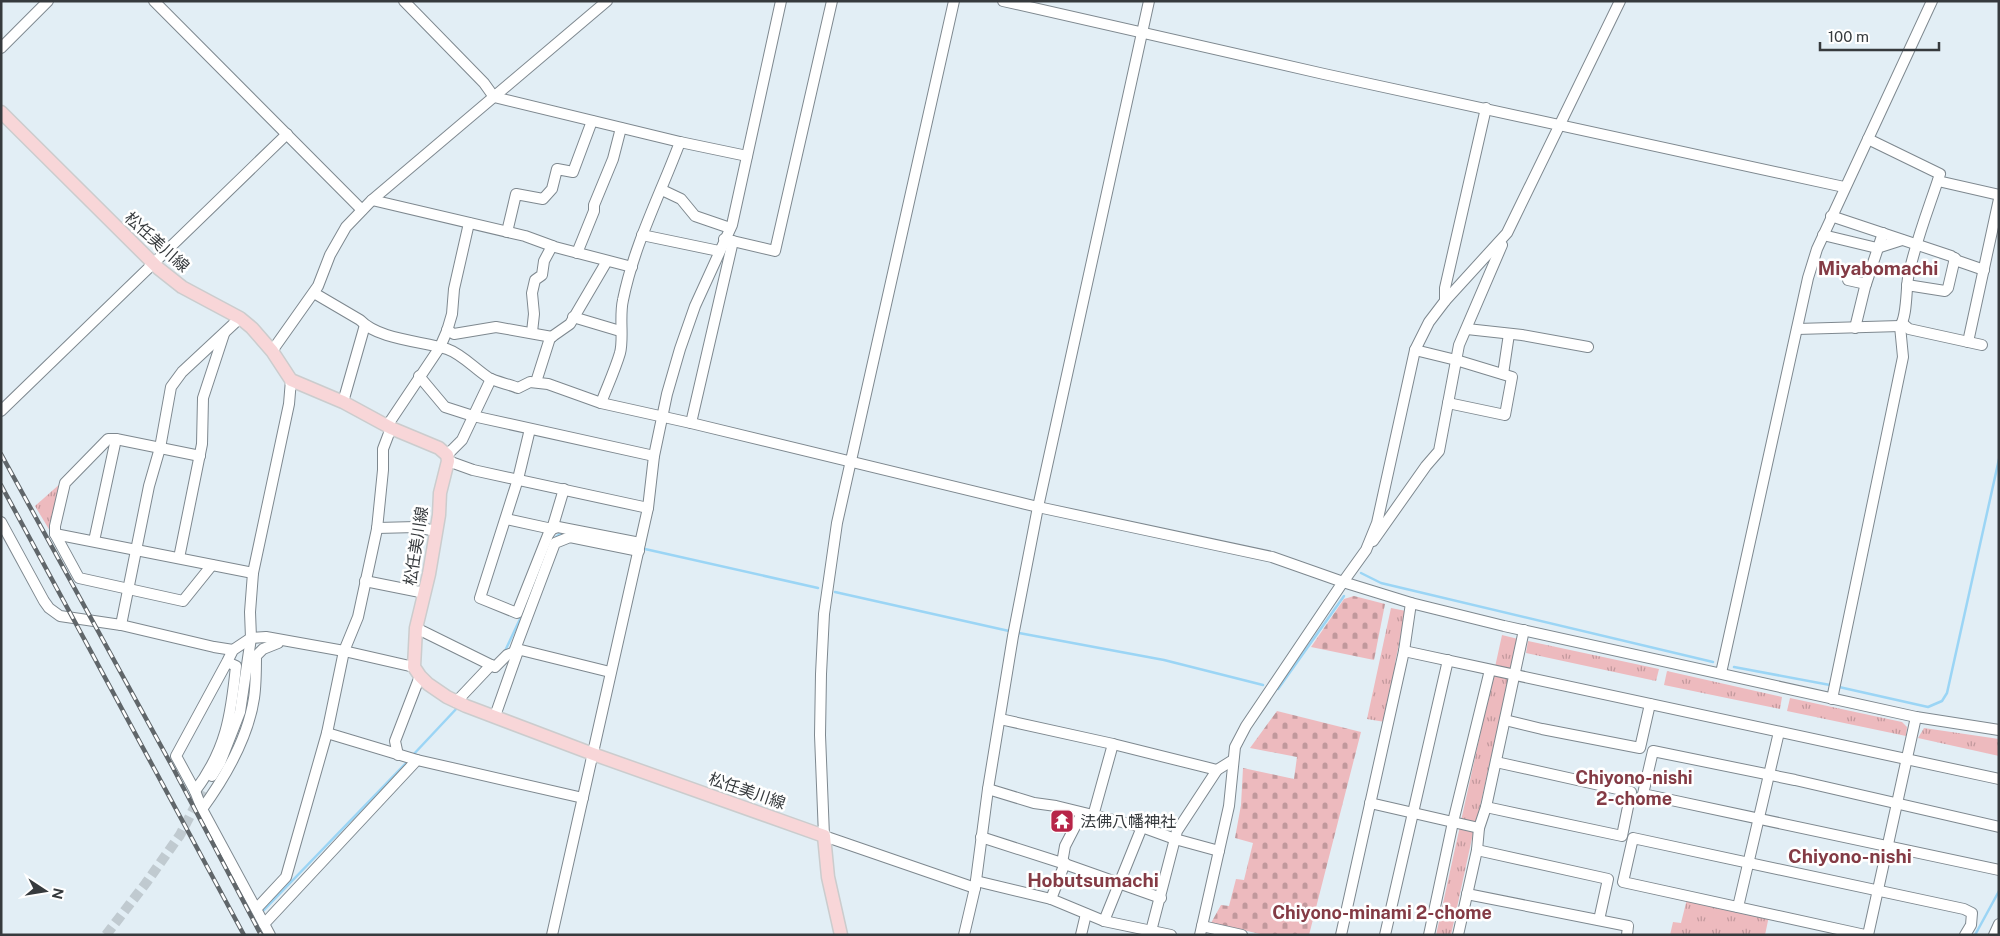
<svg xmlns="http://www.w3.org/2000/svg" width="2000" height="936" font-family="'Public Sans','Noto Sans JP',sans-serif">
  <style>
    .cemetery { fill: url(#cemetery-stones) }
    .park { fill: url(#park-tufts) }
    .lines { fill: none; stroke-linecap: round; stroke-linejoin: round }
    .stream { stroke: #9bd5f5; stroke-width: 2.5 }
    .minor-tunnel { stroke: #c0cad0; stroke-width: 10; stroke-dasharray: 10 5; stroke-linecap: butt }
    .minor-casing { stroke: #7e888f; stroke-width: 12 }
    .major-casing { stroke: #cbcccd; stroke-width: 15 }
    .minor { stroke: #fff; stroke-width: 10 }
    .major { stroke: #f8d6d8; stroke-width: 12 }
    .rail-casing { stroke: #60666a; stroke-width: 4.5 }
    .rail { stroke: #fff; stroke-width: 2.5; stroke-dasharray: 8; stroke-linecap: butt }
    .labels { text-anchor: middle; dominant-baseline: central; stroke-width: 5; stroke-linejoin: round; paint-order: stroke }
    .street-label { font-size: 16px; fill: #363a3d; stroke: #fff }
    .poi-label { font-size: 16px; fill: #363a3d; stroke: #fff; text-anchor: start }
    .neighbourhood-label { font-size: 18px; font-weight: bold; fill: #843b45; stroke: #fff }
    .quarter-label { font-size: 19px; font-weight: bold; fill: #843b45; stroke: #fff }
  </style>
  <defs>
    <pattern id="cemetery-stones" width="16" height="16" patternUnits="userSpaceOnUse" patternTransform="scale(1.25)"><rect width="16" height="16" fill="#edbabe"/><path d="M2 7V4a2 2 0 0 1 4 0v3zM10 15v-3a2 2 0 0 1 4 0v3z" fill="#c1989c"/></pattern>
    <pattern id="park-tufts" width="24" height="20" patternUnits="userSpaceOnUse" patternTransform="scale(1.25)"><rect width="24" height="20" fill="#edbabe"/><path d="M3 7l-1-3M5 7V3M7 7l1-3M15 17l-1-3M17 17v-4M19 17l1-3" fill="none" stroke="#c1989c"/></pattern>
  </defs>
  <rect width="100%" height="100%" fill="#e2eef5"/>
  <g class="cemetery">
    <polygon points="1354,596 1385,604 1374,660 1311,647 1344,599"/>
    <polygon points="1277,711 1361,732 1309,935 1265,935 1211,923 1221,905 1229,906 1236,879 1244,880 1253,843 1235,838 1241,805 1243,768 1294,779 1297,757 1250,748"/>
  </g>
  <g class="park">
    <polygon points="61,483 50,531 35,506"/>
    <polygon points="1391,608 1406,611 1395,663 1397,671 1385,722 1367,719"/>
    <polygon points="1502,635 1518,639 1512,667 1508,669 1495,667"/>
    <polygon points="1528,641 1659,669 1656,681 1526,653"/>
    <polygon points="1667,671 1782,697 1780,709 1664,685"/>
    <polygon points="1496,675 1506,677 1508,682 1476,824 1461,821 1493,676"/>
    <polygon points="1790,698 1902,722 1907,727 1906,736 1787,711"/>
    <polygon points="1924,728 1999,739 1999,756 1918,738"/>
    <polygon points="1460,826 1474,829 1451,935 1436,935"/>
    <polygon points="1687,899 1769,916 1765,935 1670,935 1673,922 1681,923"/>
  </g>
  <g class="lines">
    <g class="stream">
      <polyline points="552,540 560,534 567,532"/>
      <polyline points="645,549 818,588"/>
      <polyline points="1361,573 1381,583 1713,662"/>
      <polyline points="835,592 1009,631"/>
      <polyline points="1019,633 1164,660 1263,685"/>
      <polyline points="505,651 520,619"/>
      <polyline points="1734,667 1830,685"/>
      <polyline points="1839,687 1928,707 1942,701 1947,693 1999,459"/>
      <polyline points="1278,689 1344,596"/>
      <polyline points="412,756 458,707"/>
      <polyline points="262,912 409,760"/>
      <polyline points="1975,935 1999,891"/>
    </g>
    <polyline class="minor-tunnel" points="106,935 146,883 180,835 203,791"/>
    <g class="minor-casing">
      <g id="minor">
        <polyline points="154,1 362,210"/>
        <polyline points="404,1 484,83 494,97 680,142 747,156"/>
        <polyline points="954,1 837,523 824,614 821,674 820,735 824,836 975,888"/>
        <polyline points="1003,1 1324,74 1844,187"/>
        <polyline points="1620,1 1507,233 1445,301 1429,322 1415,350 1377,523 1366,550 1343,582 1411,603 1504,626 1916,717 1999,730"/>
        <polyline points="1,48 48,1"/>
        <polyline points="1938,181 1999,195"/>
        <polyline points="662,190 681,199 695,216 730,228"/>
        <polyline points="372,200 525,236 555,247 632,267"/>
        <polyline points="1831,216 1951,256 1958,261 1984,270"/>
        <polyline points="507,232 516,194 543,199 552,189 557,169 573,172 592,121"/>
        <polyline points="642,235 719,251"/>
        <polyline points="1823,235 1877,248 1902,240"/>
        <polyline points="724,239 775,251 832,1"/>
        <polyline points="577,253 594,211 594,205 613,159 621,128"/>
        <polyline points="1848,280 1866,284"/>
        <polyline points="1907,285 1945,291 1948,288 1955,258"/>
        <path d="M 314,293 L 360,320 C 379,340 422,341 447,349 C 462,354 475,369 489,378 C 494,381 511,385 518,388 L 530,382 L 548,384 L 601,403 L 691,423 L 1038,507 L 1272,557 L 1343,582 L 1246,726 L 1235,747 L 1229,806 L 1200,935"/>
        <polyline points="1445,301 1445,288 1486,108"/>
        <polyline points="573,317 620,331"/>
        <polyline points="1902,323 1909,329 1982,345"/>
        <polyline points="1855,328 1865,287 1883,233"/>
        <polyline points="1467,329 1522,335 1588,347"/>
        <polyline points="1797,329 1900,326"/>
        <polyline points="447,330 454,334 496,327 552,337"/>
        <polyline points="532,332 534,314 532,293 535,280 542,275 544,261 552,246"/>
        <polyline points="1968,342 1999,199"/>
        <polyline points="1415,350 1456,360 1512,377 1505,415 1448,403"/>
        <polyline points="272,351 318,286 330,255 346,227 372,200 607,1"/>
        <polyline points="1503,374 1509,334"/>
        <polyline points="419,376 445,407 473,416 654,456"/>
        <polyline points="536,382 550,338 570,324 607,261"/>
        <polyline points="343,402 365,325"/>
        <path d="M 601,403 C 607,387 615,370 620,353 C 624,338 619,317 623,300 C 634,245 660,195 680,142"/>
        <polyline points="1,411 287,134"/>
        <polyline points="691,423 733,241"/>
        <polyline points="387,426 440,347 447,331 452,314 454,289 469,223"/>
        <polyline points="530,429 518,479 480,598 517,613 548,535 552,529 558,527 640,543"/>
        <polyline points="447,455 462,440 491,379"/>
        <polyline points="200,456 116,439 108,439 65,483 55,526 55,534 79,578 183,601 212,565"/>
        <polyline points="448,461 473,470 648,508"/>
        <polyline points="506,519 552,529 564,489"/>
        <polyline points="1,522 44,601 49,608 60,616 121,625 214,647 233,650"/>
        <polyline points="377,528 416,527 436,531"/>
        <polyline points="55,534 253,573"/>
        <polyline points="94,541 116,439"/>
        <polyline points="1373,541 1426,466 1439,451 1459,345 1502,245"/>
        <polyline points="179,558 202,444 203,398 224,334"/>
        <polyline points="365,581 425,593"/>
        <polyline points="121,625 149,486 160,448 171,387 182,372 240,318"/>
        <polyline points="416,628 495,667 507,655 521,650 610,672"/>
        <polyline points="1404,651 1999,779"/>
        <polyline points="514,652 555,543 570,537 639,551"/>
        <path d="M 227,662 L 236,666 C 231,716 226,750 195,791 L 176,756 L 227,662 L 233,650 L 251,638 L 266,637 L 344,651 L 414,667"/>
        <polyline points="1721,673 1808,278 1817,249 1932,1"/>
        <path d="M 1832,699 L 1903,357 L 1900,326 C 1907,317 1906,291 1908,278 C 1915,242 1929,208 1940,174 L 1868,139"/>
        <polyline points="456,702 491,665"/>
        <polyline points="495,716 518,651"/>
        <polyline points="1000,719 1113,744 1217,770"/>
        <polyline points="1505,720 1542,729 1640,748 1650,704"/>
        <polyline points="327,733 417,760"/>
        <polyline points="398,755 395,741 420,676"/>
        <polyline points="212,776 220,763 240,712 251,638 250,612 253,573 289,404 291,380"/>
        <polyline points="988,789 1034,803 1056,806 1142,827 1175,839 1219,851"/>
        <polyline points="195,791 202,809 270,935"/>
        <polyline points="1370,803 1479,828"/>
        <polyline points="1486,807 1622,836 1631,792 1496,762"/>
        <path d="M 202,809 C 226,776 248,738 254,698 C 256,685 256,670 256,656 L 263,649 L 278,643 L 278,640"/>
        <polyline points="1093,816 1113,744"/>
        <polyline points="1999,827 1795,780 1653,751 1643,794 1999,870"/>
        <polyline points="981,837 1062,863 1161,898"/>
        <polyline points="1477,850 1608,879 1599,920"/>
        <polyline points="1062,863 1065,846 1082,813"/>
        <polyline points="976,881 1051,899 1104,921 1171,935"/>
        <polyline points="1467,894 1628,926 1627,935"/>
        <polyline points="1051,899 1065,863"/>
        <polyline points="1738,907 1779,732"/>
        <polyline points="257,908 286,877 327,733 344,651 358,617 377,529 383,470 383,449 391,428"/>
        <polyline points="1104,921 1142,827"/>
        <polyline points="264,924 417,760 583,798"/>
        <polyline points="1202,926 1242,935"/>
        <polyline points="1151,931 1177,831 1217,770 1233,760"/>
        <polyline points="552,935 648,508 654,456 667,394 680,349 695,306 732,225 781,1"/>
        <polyline points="964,935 975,888 988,789 1013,636 1038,507 1149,1"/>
        <polyline points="1081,935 1086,914"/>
        <polyline points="1341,935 1404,651 1411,603"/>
        <polyline points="1385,935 1448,660"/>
        <polyline points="1429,935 1453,822 1490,670"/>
        <polyline points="1458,935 1477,850 1479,828 1486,807 1524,630"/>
        <polyline points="1865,935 1623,882 1633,838 1964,909 1972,913 1971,925 1965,935"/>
        <polyline points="1868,935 1916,717"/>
        <polyline points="1994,935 1999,924"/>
      </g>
    </g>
    <g class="major-casing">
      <polyline id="major" points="1,112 158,268 182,287 240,318 252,328 272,351 291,380 343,402 391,428 439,448 447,455 448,461 440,493 439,515 429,574 416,628 414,667 420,676 428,684 447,697 466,706 593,754 824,836 828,877 841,935"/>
    </g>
    <use href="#minor" class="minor"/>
    <use href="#major" class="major"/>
    <g class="rail-casing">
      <g id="rail">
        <polyline points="1,454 172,766 261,935"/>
        <polyline points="1,485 244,935"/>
      </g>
    </g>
    <use href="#rail" class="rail"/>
  </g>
  <defs>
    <g id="temple-square" transform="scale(1.25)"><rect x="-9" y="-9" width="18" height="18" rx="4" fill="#b72548" stroke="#fff"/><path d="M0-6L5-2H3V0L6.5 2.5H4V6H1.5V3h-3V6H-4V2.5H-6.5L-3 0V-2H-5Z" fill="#fff"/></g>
  </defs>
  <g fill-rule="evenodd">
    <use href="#temple-square" x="1062" y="821"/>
  </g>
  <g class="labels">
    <g class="street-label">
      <text transform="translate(157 242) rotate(42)">松任美川線</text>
      <text transform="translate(416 546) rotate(-81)">松任美川線</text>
      <text transform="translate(747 791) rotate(19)">松任美川線</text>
    </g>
    <g class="poi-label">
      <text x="1080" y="821">法佛八幡神社</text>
    </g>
    <g class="neighbourhood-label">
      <text x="1634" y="777">Chiyono-nishi<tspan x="1634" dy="21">2-chome</tspan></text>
      <text x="1382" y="912">Chiyono-minami 2-chome</text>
    </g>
    <g class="quarter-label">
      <text x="1878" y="268">Miyabomachi</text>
      <text x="1850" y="856">Chiyono-nishi</text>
      <text x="1093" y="880">Hobutsumachi</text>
    </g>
  </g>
  <rect width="2000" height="936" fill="none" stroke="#363a3d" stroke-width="5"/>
  <g transform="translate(45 891) rotate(102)" stroke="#ffffff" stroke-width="4" paint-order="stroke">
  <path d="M0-4L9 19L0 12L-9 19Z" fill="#363a3d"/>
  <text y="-8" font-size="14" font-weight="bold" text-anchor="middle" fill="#363a3d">N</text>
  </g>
  <path d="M1820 42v8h119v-8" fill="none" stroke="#363a3d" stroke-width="2.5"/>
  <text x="1828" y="42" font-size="15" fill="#363a3d" stroke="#ffffff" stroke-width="4" paint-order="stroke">100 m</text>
</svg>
